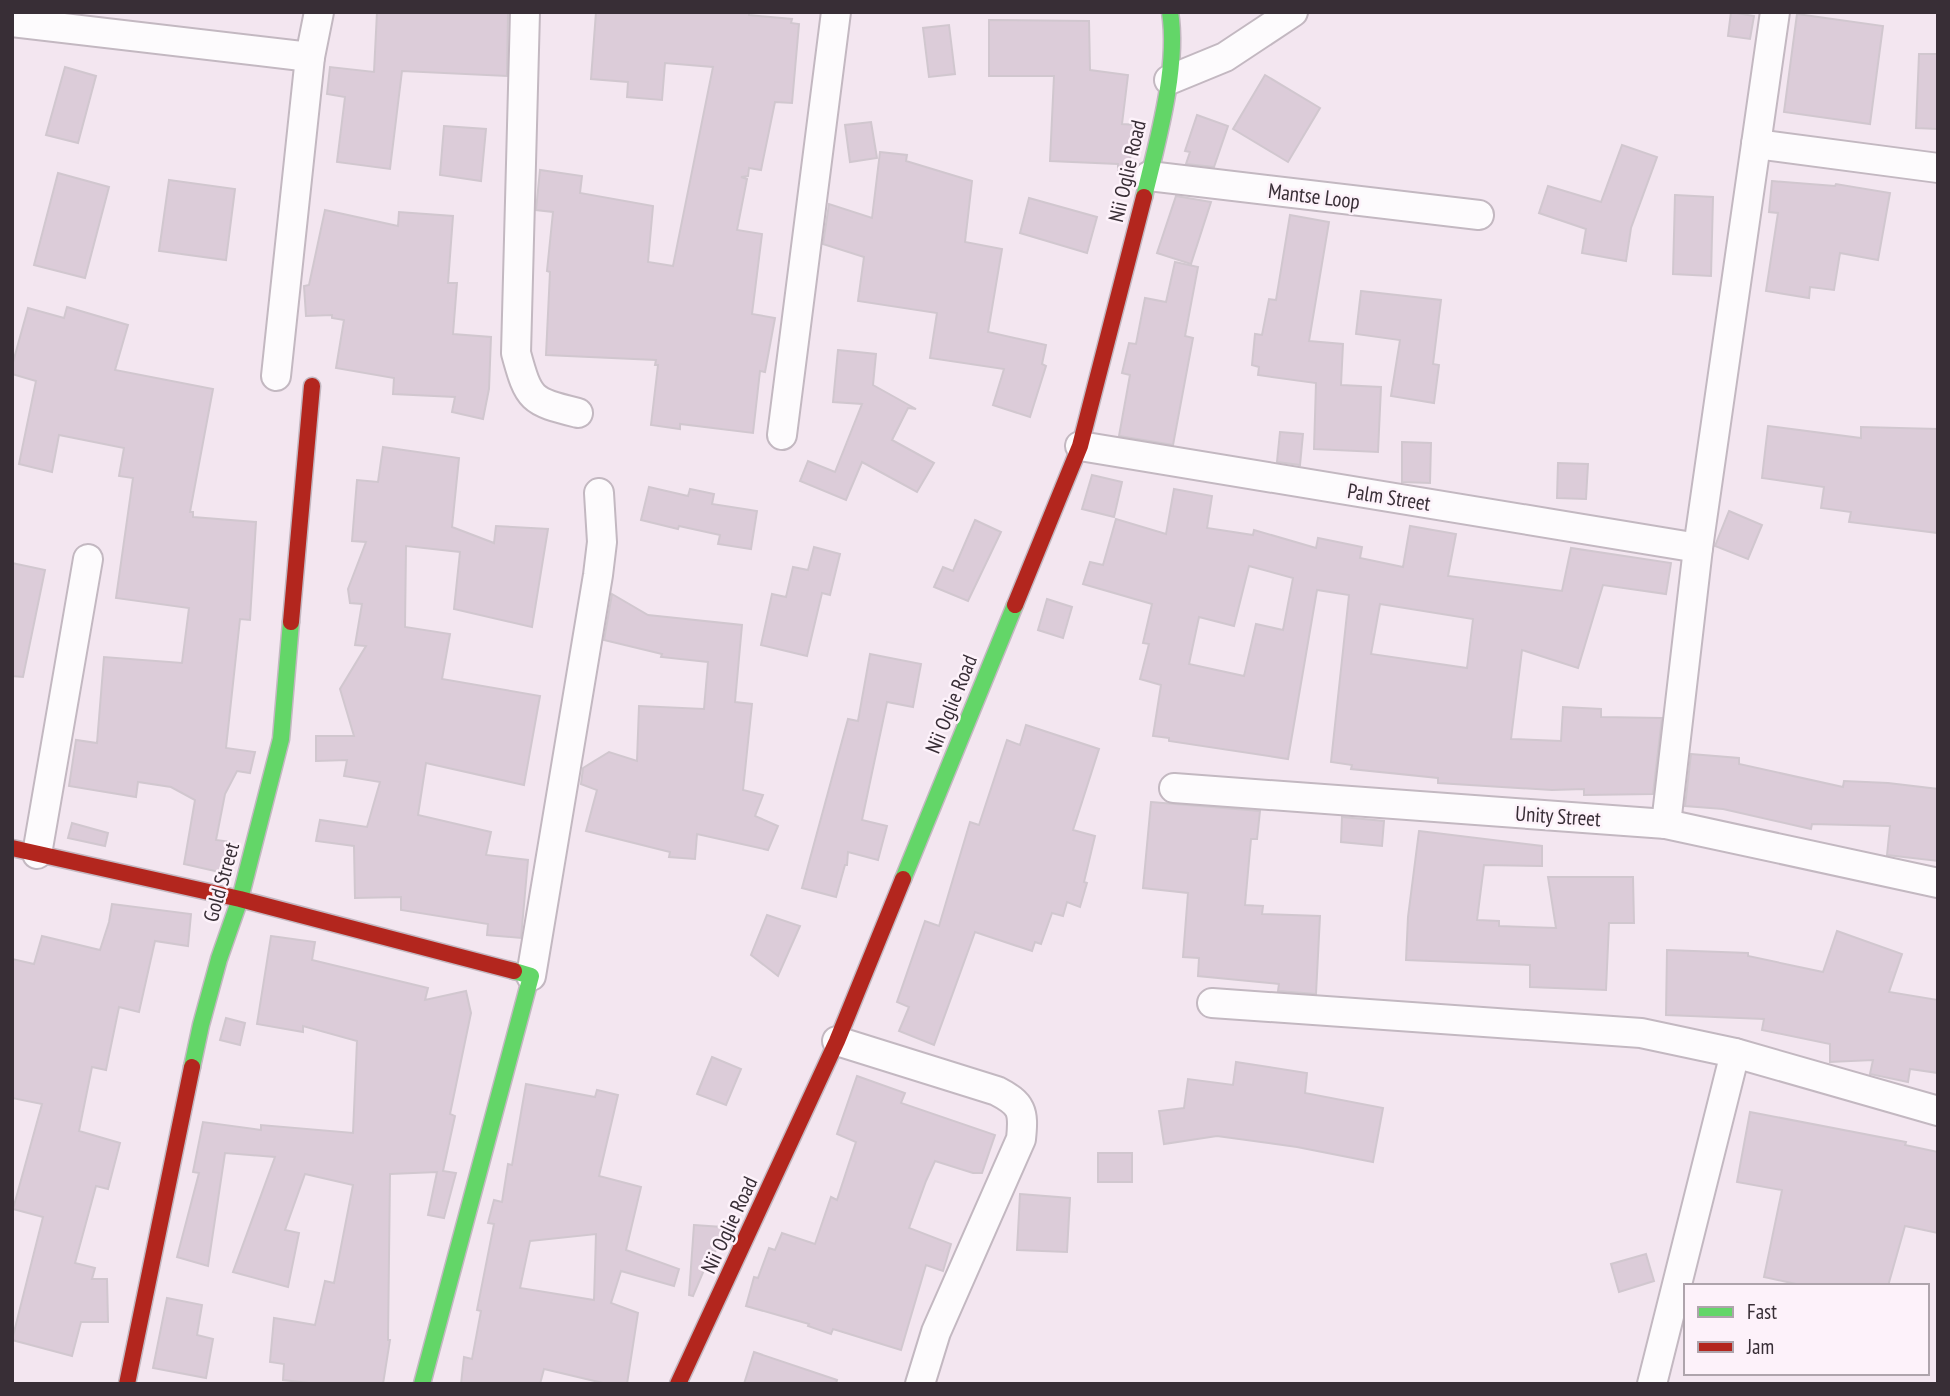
<svg xmlns="http://www.w3.org/2000/svg" width="1950" height="1396" font-family="'PT Sans Narrow',sans-serif">
  <style>
    .building { fill: #dcccd9; stroke: #d1c7cf; stroke-width: 2; fill-rule: evenodd }
    .lines { fill: none; stroke-linecap: round; stroke-linejoin: round }
    .street-casing { stroke: #c3b8c1; stroke-width: 32 }
    .fast-casing { stroke: #c3b8c1; stroke-width: 19 }
    .jam-casing { stroke: #c3b8c1; stroke-width: 19 }
    .street { stroke: #fdfbfd; stroke-width: 28 }
    .fast { stroke: #63d668; stroke-width: 16 }
    .jam { stroke: #b3261e; stroke-width: 16 }
    .labels { text-anchor: middle; dominant-baseline: central; stroke-width: 5; stroke-linejoin: round; paint-order: stroke }
    .street-label { font-size: 21px; fill: #382e36; stroke: #fdf2fa }
  </style>
  <rect width="100%" height="100%" fill="#f3e6f0"/>
  <g class="building">
    <polygon points="377,12 508,12 507,76 402,71 390,169 337,162 345,97 327,94 330,67 374,72"/>
    <polygon points="596,12 749,12 749,15 792,19 791,23 799,24 792,103 775,102 761,170 749,168 748,176 741,177 747,179 737,230 762,234 752,314 775,318 765,372 760,371 753,433 680,424 680,429 651,425 658,365 655,365 656,360 546,355 550,272 547,271 553,212 536,210 540,170 582,176 580,193 653,206 648,262 673,266 713,67 665,63 662,100 627,97 628,82 591,79"/>
    <polygon points="1731,12 1754,16 1750,39 1728,36"/>
    <polygon points="1797,14 1883,26 1870,124 1784,112"/>
    <polygon points="989,20 1089,21 1090,70 1128,75 1122,124 1137,125 1127,174 1118,174 1118,164 1050,161 1054,76 989,76"/>
    <polygon points="949,25 955,74 929,77 923,28"/>
    <polygon points="1919,54 1938,54 1938,129 1916,128"/>
    <polygon points="65,67 96,76 78,143 46,135"/>
    <polygon points="1265,75 1320,108 1288,162 1233,129"/>
    <polygon points="1197,115 1228,126 1214,167 1186,164 1190,152 1185,151"/>
    <polygon points="871,122 877,158 850,162 845,125"/>
    <polygon points="444,126 486,129 481,181 440,175"/>
    <polygon points="1622,145 1657,157 1631,228 1626,261 1582,253 1586,229 1539,213 1548,186 1601,202"/>
    <polygon points="880,152 907,155 906,161 972,181 965,242 1002,249 988,332 1046,345 1042,364 1046,366 1030,417 993,405 1004,369 930,358 937,313 858,301 864,257 823,244 829,204 872,218"/>
    <polygon points="58,173 109,187 85,278 34,265"/>
    <polygon points="169,180 235,189 226,260 159,251"/>
    <polygon points="1772,181 1835,186 1836,184 1890,193 1878,260 1840,253 1834,290 1810,287 1809,298 1766,291 1778,213 1769,212"/>
    <polygon points="1675,195 1713,197 1711,276 1673,274"/>
    <polygon points="1176,196 1211,202 1191,264 1157,253"/>
    <polygon points="1029,198 1097,217 1087,253 1020,233"/>
    <polygon points="325,210 398,226 399,212 453,216 448,283 457,283 453,334 491,337 489,389 483,419 452,412 455,397 393,394 394,378 336,368 344,320 332,318 332,315 306,316 304,286 309,285"/>
    <polygon points="1290,215 1329,222 1309,341 1343,344 1341,385 1381,387 1378,452 1314,449 1316,383 1258,375 1259,367 1252,365 1255,334 1262,335 1269,299 1276,300"/>
    <polygon points="1175,262 1198,267 1185,336 1193,338 1173,445 1119,436 1130,375 1122,373 1129,343 1136,344 1145,298 1166,302"/>
    <polygon points="1361,291 1441,300 1433,364 1439,365 1434,403 1391,396 1400,340 1356,334"/>
    <polygon points="67,307 128,325 115,370 213,389 190,512 193,512 193,517 256,522 250,620 240,619 226,748 255,752 250,773 237,771 225,794 216,840 232,842 224,873 184,864 195,800 171,787 138,782 136,797 69,786 76,740 97,743 104,657 182,663 189,608 116,598 133,478 119,476 124,448 59,435 52,472 19,464 36,381 12,374 12,366 28,308 64,318"/>
    <polygon points="838,350 876,354 873,385 916,409 908,408 892,440 934,463 917,492 862,462 846,500 800,481 808,461 835,472 862,404 833,402"/>
    <polygon points="1768,426 1861,438 1861,427 1938,429 1938,533 1849,522 1851,512 1821,508 1824,487 1762,478"/>
    <polygon points="1280,432 1303,434 1300,465 1277,462"/>
    <polygon points="1402,442 1431,443 1430,483 1402,482"/>
    <polygon points="383,447 459,458 452,527 494,543 496,526 548,529 532,627 454,609 460,552 406,546 405,627 450,634 442,679 540,696 524,785 426,763 418,815 491,832 486,855 528,860 521,938 487,935 488,924 401,910 401,897 355,898 354,846 316,841 320,820 367,827 380,782 344,776 347,760 316,761 316,736 354,736 340,689 366,646 355,645 362,604 350,603 348,589 366,542 352,541 357,480 378,482"/>
    <polygon points="1558,463 1588,464 1586,499 1557,498"/>
    <polygon points="1092,475 1122,482 1114,517 1082,509"/>
    <polygon points="649,487 688,496 690,489 714,494 712,504 757,511 751,549 718,544 720,535 679,526 678,529 641,520"/>
    <path d="M 1174,489 L 1212,496 L 1207,528 L 1253,535 L 1254,530 L 1316,548 L 1318,538 L 1362,547 L 1360,558 L 1403,567 L 1410,526 L 1456,534 L 1448,576 L 1562,591 L 1571,548 L 1671,563 L 1666,594 L 1603,585 L 1578,668 L 1522,650 L 1511,739 L 1561,741 L 1563,707 L 1601,709 L 1601,717 L 1662,718 L 1653,794 L 1584,795 L 1584,789 L 1552,790 L 1438,783 L 1438,778 L 1351,769 L 1352,765 L 1331,762 L 1349,595 L 1317,590 L 1288,759 L 1169,741 L 1169,738 L 1153,736 L 1161,685 L 1140,679 L 1149,644 L 1143,643 L 1152,604 L 1083,584 L 1090,562 L 1103,565 L 1116,519 L 1166,534 ZM 1249,566 L 1293,578 L 1283,630 L 1256,624 L 1244,676 L 1189,664 L 1199,617 L 1234,626 ZM 1380,604 L 1473,619 L 1467,668 L 1371,654 Z"/>
    <polygon points="1729,511 1762,525 1748,559 1715,546"/>
    <polygon points="975,520 1001,532 968,601 934,587 943,567 953,571"/>
    <polygon points="814,547 840,554 830,595 822,593 807,656 761,645 772,594 786,597 793,567 808,570"/>
    <polygon points="12,563 45,570 23,677 12,676"/>
    <polygon points="612,594 648,615 742,625 735,702 752,704 743,790 763,795 755,816 778,826 768,850 697,834 695,859 669,857 670,852 586,831 597,790 581,784 583,768 609,752 637,761 639,706 704,709 708,662 661,657 662,654 604,640"/>
    <polygon points="1047,599 1072,607 1063,638 1038,630"/>
    <polygon points="870,654 921,664 913,707 887,702 862,820 887,826 878,860 848,852 847,865 845,865 836,897 802,888 848,719 858,721"/>
    <polygon points="1026,725 1099,749 1073,830 1095,836 1084,882 1087,883 1080,907 1067,902 1063,916 1052,913 1041,944 1035,942 1032,951 975,932 934,1045 899,1031 909,1007 897,1002 925,921 939,926 970,822 979,825 1007,740 1020,745"/>
    <polygon points="1691,754 1739,758 1739,764 1843,787 1844,781 1888,783 1938,789 1938,861 1887,855 1890,826 1812,824 1811,829 1723,809 1685,806"/>
    <polygon points="1151,802 1260,811 1257,839 1251,839 1245,905 1263,906 1262,914 1320,916 1316,994 1278,991 1279,984 1198,976 1199,958 1183,957 1188,893 1143,888"/>
    <polygon points="1342,817 1384,821 1382,846 1341,842"/>
    <polygon points="72,823 108,833 105,846 68,838"/>
    <polygon points="1419,831 1542,846 1542,866 1484,865 1477,920 1499,921 1499,926 1556,928 1548,877 1633,877 1634,923 1609,923 1606,990 1530,987 1530,965 1406,960 1408,917"/>
    <polygon points="112,904 191,914 188,946 155,941 139,1012 119,1007 106,1070 92,1067 79,1131 120,1143 108,1189 96,1186 75,1263 95,1268 92,1279 107,1279 108,1322 81,1322 72,1356 12,1340 43,1217 13,1209 42,1104 12,1098 12,959 34,964 42,936 100,950 109,922"/>
    <polygon points="767,915 800,926 778,976 751,955"/>
    <polygon points="1837,931 1902,954 1889,992 1938,1000 1938,1073 1910,1069 1908,1082 1870,1074 1873,1060 1830,1062 1830,1044 1762,1030 1764,1019 1666,1015 1667,950 1748,953 1748,956 1823,972"/>
    <polygon points="271,936 315,942 312,960 428,988 425,1000 466,991 471,1013 450,1114 455,1116 443,1171 456,1173 444,1218 428,1215 437,1172 390,1174 388,1340 390,1340 383,1384 318,1384 283,1380 284,1364 270,1362 274,1318 315,1325 325,1281 334,1283 353,1185 305,1174 285,1230 299,1233 288,1287 233,1272 275,1157 225,1153 208,1266 177,1257 199,1173 193,1172 203,1122 261,1130 261,1125 353,1133 357,1041 303,1026 303,1032 257,1024"/>
    <polygon points="226,1018 245,1023 240,1045 220,1040"/>
    <polygon points="712,1057 741,1069 726,1105 697,1094"/>
    <polygon points="1236,1062 1307,1073 1305,1093 1383,1108 1373,1162 1297,1147 1217,1136 1164,1144 1159,1111 1184,1108 1188,1079 1233,1085"/>
    <polygon points="857,1076 905,1093 901,1103 995,1135 982,1173 973,1173 935,1161 926,1181 909,1228 951,1244 943,1271 926,1265 901,1350 833,1329 831,1334 808,1326 809,1324 746,1306 754,1277 758,1278 769,1248 775,1250 782,1233 815,1244 831,1197 837,1200 856,1142 837,1134"/>
    <path d="M 526,1084 L 595,1097 L 597,1090 L 618,1095 L 599,1176 L 641,1187 L 626,1250 L 679,1269 L 674,1286 L 621,1271 L 611,1303 L 638,1313 L 627,1384 L 607,1384 L 544,1369 L 540,1384 L 461,1384 L 464,1357 L 472,1359 L 481,1311 L 477,1310 L 494,1224 L 488,1223 L 494,1200 L 502,1202 L 508,1164 L 512,1165 ZM 596,1234 L 594,1300 L 520,1288 L 530,1241 Z"/>
    <polygon points="1750,1112 1906,1142 1905,1145 1938,1152 1938,1233 1905,1226 1888,1286 1805,1286 1764,1277 1782,1190 1737,1182"/>
    <rect x="1098" y="1153" width="34" height="29"/>
    <polygon points="1020,1194 1070,1198 1067,1252 1017,1250"/>
    <polygon points="694,1225 722,1227 721,1239 715,1252 712,1251 693,1296 689,1295"/>
    <polygon points="1646,1254 1654,1281 1619,1292 1611,1264"/>
    <polygon points="167,1298 202,1305 197,1335 213,1339 206,1378 153,1368"/>
    <polygon points="754,1352 837,1380 836,1384 744,1384"/>
  </g>
  <g class="lines">
    <g class="street-casing">
      <g id="street">
        <path d="M 525,12 L 516,353 C 529,401 531,401 578,413"/>
        <polyline points="12,22 310,57"/>
        <polyline points="1169,80 1225,57 1293,12"/>
        <polyline points="1756,144 1938,168"/>
        <polyline points="1149,176 1479,215"/>
        <polyline points="276,376 310,57 319,12"/>
        <polyline points="782,435 836,12"/>
        <polyline points="1080,446 1698,548"/>
        <polyline points="1174,788 1666,824 1938,883"/>
        <polyline points="1666,824 1698,548 1775,12"/>
        <polyline points="37,854 88,559"/>
        <polyline points="531,976 598,575 602,542 599,493"/>
        <polyline points="1212,1003 1641,1033 1735,1053 1938,1111"/>
        <path d="M 837,1041 L 997,1091 C 1022,1104 1024,1111 1021,1139 L 936,1332 L 920,1384"/>
        <polyline points="1652,1384 1735,1053"/>
      </g>
    </g>
    <g class="fast-casing">
      <g id="fast">
        <path d="M 1144,197 C 1157,143 1179,67 1170,12"/>
        <polyline points="903,879 1015,605"/>
        <polyline points="192,1067 201,1025 219,959 240,899 281,739 291,622"/>
        <polyline points="422,1384 531,976 514,971"/>
      </g>
    </g>
    <g class="jam-casing">
      <g id="jam">
        <polyline points="1015,605 1080,446 1144,197"/>
        <polyline points="291,622 312,386"/>
        <polyline points="12,848 240,899 514,971"/>
        <polyline points="127,1384 192,1067"/>
        <polyline points="678,1384 837,1041 903,879"/>
      </g>
    </g>
    <use href="#street" class="street"/>
    <use href="#fast" class="fast"/>
    <use href="#jam" class="jam"/>
  </g>
  <g class="labels">
    <g class="street-label">
      <text transform="translate(1127 171) rotate(-77)">Nii Oglie Road</text>
      <text transform="translate(1314 196) rotate(7)">Mantse Loop</text>
      <text transform="translate(1389 497) rotate(9)">Palm Street</text>
      <text transform="translate(951 704) rotate(-68)">Nii Oglie Road</text>
      <text transform="translate(1558 816) rotate(4)">Unity Street</text>
      <text transform="translate(221 882) rotate(-74)">Gold Street</text>
      <text transform="translate(729 1225) rotate(-65)">Nii Oglie Road</text>
    </g>
  </g>
  <rect width="1950" height="1396" fill="none" stroke="#382e36" stroke-width="28"/>
  <rect x="1684" y="1284" width="245" height="91" fill="#fdf2fa" stroke="#aea4ac" stroke-width="2"/>
  <rect x="1698" y="1307" width="35" height="10" fill="#63d668" stroke="#aea4ac" stroke-width="2"/>
  <text x="1747" y="1319" font-size="21" fill="#382e36">Fast</text>
  <rect x="1698" y="1342" width="35" height="10" fill="#b3261e" stroke="#aea4ac" stroke-width="2"/>
  <text x="1747" y="1354" font-size="21" fill="#382e36">Jam</text>
</svg>
